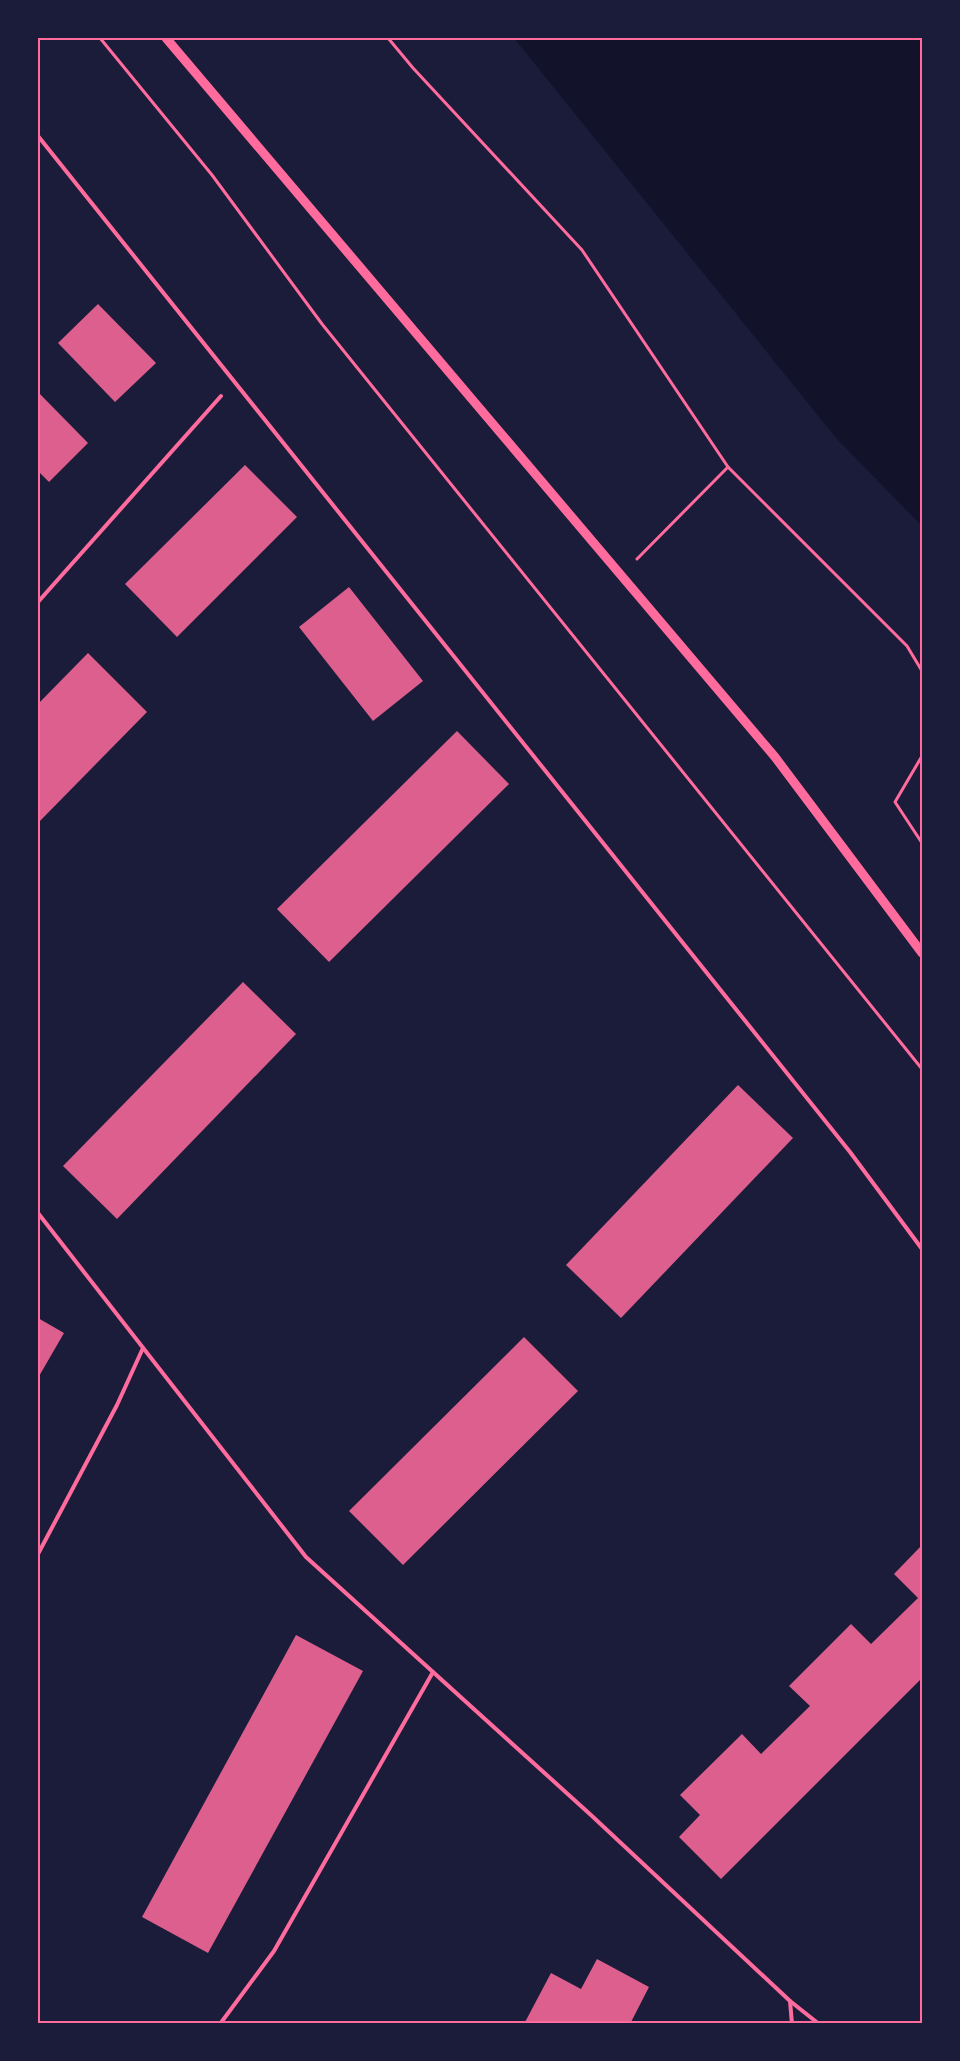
<svg xmlns="http://www.w3.org/2000/svg" width="960" height="2061" font-family="Commissioner,sans-serif">
  <style>
    .water { fill: #12122b }
    .building { fill: #dd5f8e }
    .lines { fill: none; stroke-linecap: round; stroke-linejoin: round }
    .path { stroke: #ff6b9d; stroke-width: 3 }
    .service { stroke: #ff6b9d; stroke-width: 4 }
    .tertiary { stroke: #ff6b9d; stroke-width: 9 }
    .neatline { fill: none; stroke: #ff6b9d; stroke-width: 2 }
  </style>
  <rect width="100%" height="100%" fill="#1b1b3a"/>
  <polygon class="water" points="514,38 922,38 922,526 837,439"/>
  <g class="building">
    <polygon points="98,304 156,363 115,402 58,343"/>
    <polygon points="38,392 88,443 49,482 38,471"/>
    <polygon points="245,465 297,517 177,637 125,584"/>
    <polygon points="349,587 423,681 373,721 299,627"/>
    <polygon points="88,653 147,712 38,823 38,704"/>
    <polygon points="457,731 509,784 329,962 277,909"/>
    <polygon points="243,982 296,1034 117,1219 63,1166"/>
    <polygon points="738,1085 793,1138 621,1318 566,1265"/>
    <polygon points="38,1318 64,1333 38,1378"/>
    <polygon points="524,1337 578,1391 403,1565 349,1511"/>
    <polygon points="922,1545 922,1678 721,1879 679,1837 700,1815 680,1795 742,1734 761,1754 810,1706 789,1686 851,1624 871,1644 918,1598 894,1574"/>
    <polygon points="296,1635 363,1671 208,1953 142,1917"/>
    <polygon points="597,1959 649,1987 630,2024 524,2024 551,1973 581,1989"/>
  </g>
  <g class="lines">
    <g class="path">
      <polyline points="100,38 212,175 322,324 922,1069"/>
      <polyline points="388,38 413,68 582,250 728,467 907,646 922,671"/>
      <polyline points="637,559 728,467"/>
      <polyline points="922,756 895,802 922,843"/>
    </g>
    <g class="service">
      <polyline points="38,136 850,1152 922,1249"/>
      <polyline points="38,602 221,396"/>
      <polyline points="38,1213 306,1557 592,1816 790,2001 792,2024"/>
      <polyline points="38,1554 117,1405 143,1348"/>
      <polyline points="790,2001 819,2024"/>
      <polyline points="220,2024 274,1951 433,1672"/>
    </g>
    <polyline class="tertiary" points="166,38 775,757 922,953"/>
  </g>
  <rect width="960" height="2061" fill="none" stroke="#1b1b3a" stroke-width="78"/>
  <rect x="39" y="39" width="882" height="1983" class="neatline"/>
</svg>
